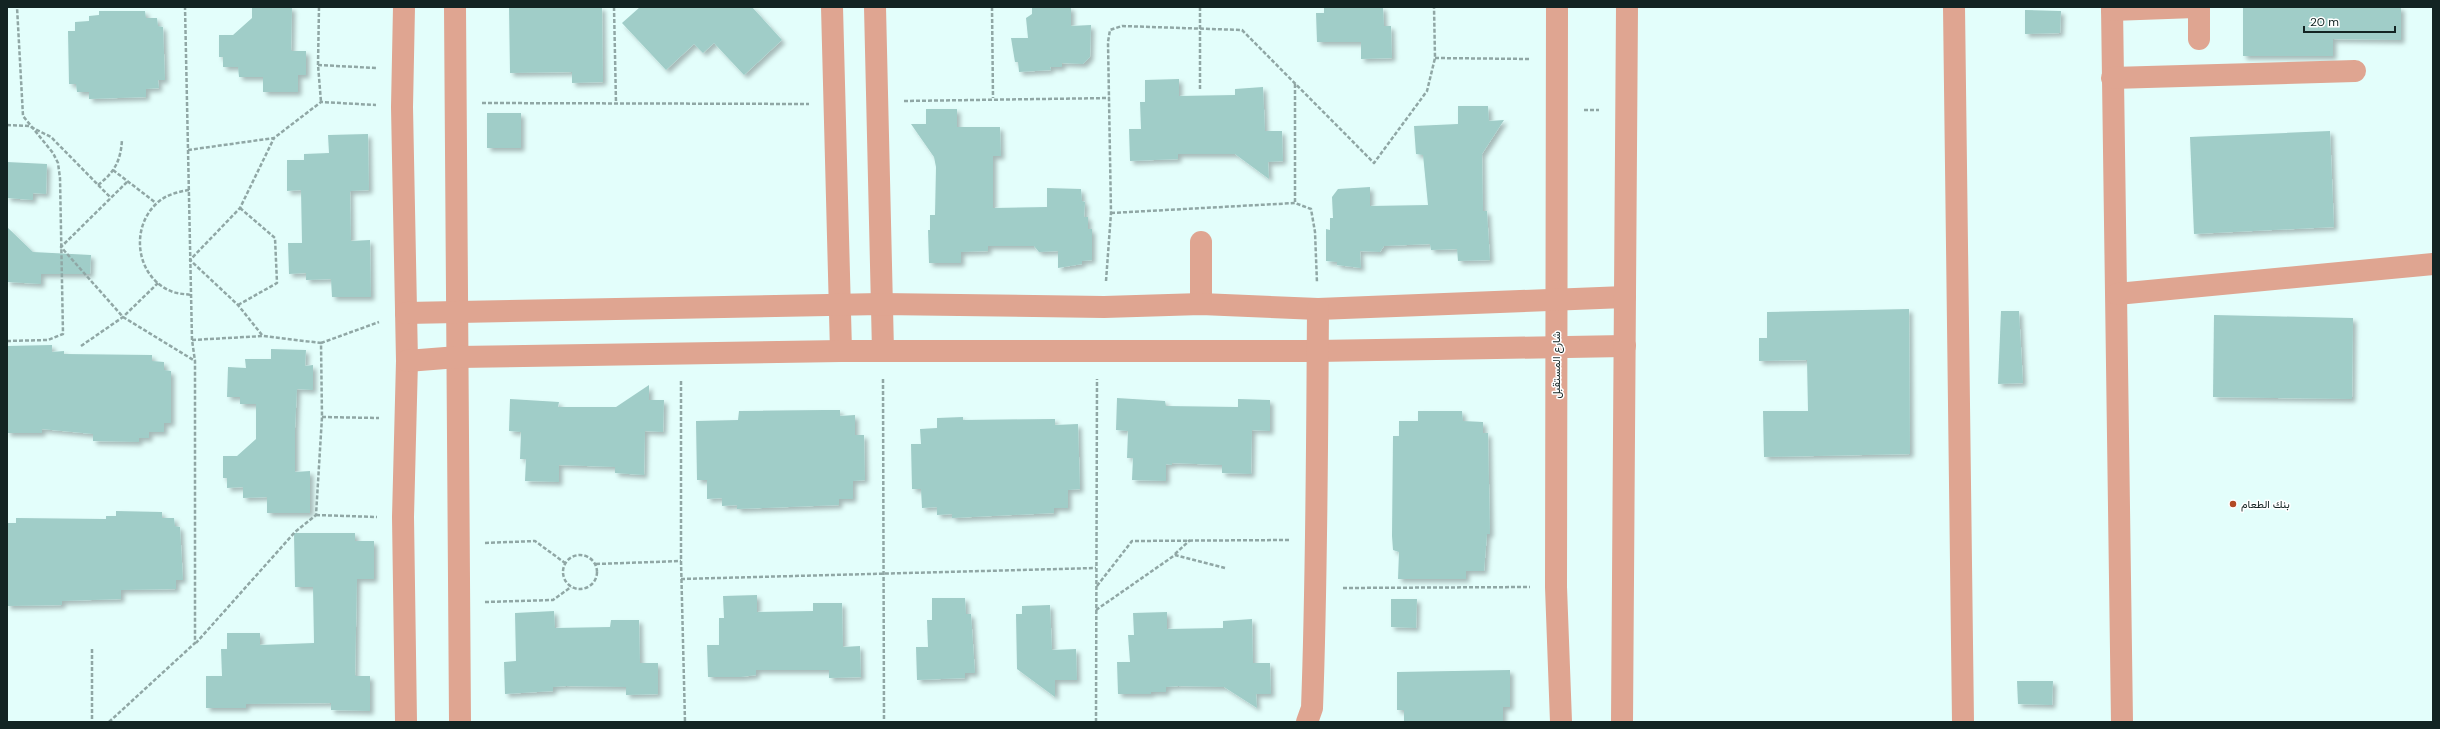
<svg xmlns="http://www.w3.org/2000/svg" width="2440" height="729" font-family="'DM Sans',Vazirmatn,sans-serif">
  <style>
    .building { fill: #a0cdc8; filter: url(#shadow) }
    .lines { fill: none; stroke-linecap: round; stroke-linejoin: round }
    .path { stroke: #90a7a5; stroke-width: 2.5; stroke-dasharray: 4 2; stroke-linecap: butt }
    .minor { stroke: #dfa591; stroke-width: 22 }
    .poi-dot { fill: #b24a25; stroke: #fff; stroke-width: 1.5 }
    .labels { text-anchor: middle; dominant-baseline: central; stroke-width: 3; stroke-linejoin: round; paint-order: stroke }
    .street-label { font-size: 11px; fill: #132423; stroke: #fff }
    .poi-label { font-size: 11px; fill: #132423; stroke: #fff; text-anchor: start }
  </style>
  <defs>
    <filter id="shadow"><feDropShadow dx="3.5" dy="3.5" stdDeviation="2" flood-color="#0004"/></filter>
  </defs>
  <rect width="100%" height="100%" fill="#e3fefb"/>
  <g class="building">
    <polygon points="252,7 292,7 291,51 306,51 306,75 298,75 298,92 263,92 263,77 239,77 238,67 223,67 223,57 219,57 219,35 233,35 252,18"/>
    <polygon points="509,7 602,7 603,82 572,83 572,72 510,73"/>
    <polygon points="640,7 752,7 782,40 744,75 714,43 703,53 694,44 666,70 622,23"/>
    <polygon points="1032,7 1071,7 1071,26 1091,25 1090,57 1083,64 1062,63 1062,67 1050,67 1051,70 1019,72 1018,62 1015,62 1011,38 1028,38 1026,18 1032,14"/>
    <polygon points="1324,7 1383,7 1384,26 1391,26 1392,58 1361,59 1361,42 1317,42 1316,13 1324,13"/>
    <polygon points="2243,7 2401,7 2401,40 2333,39 2333,56 2243,56"/>
    <polygon points="2025,10 2061,11 2060,33 2025,34"/>
    <polygon points="99,11 145,11 146,18 157,18 158,26 163,27 165,80 158,80 159,88 146,89 146,97 89,99 89,92 77,92 76,84 69,84 68,31 75,31 75,22 89,21 89,16 99,15"/>
    <polygon points="1179,79 1179,96 1235,95 1235,89 1263,87 1265,131 1282,131 1283,161 1268,162 1269,179 1235,154 1178,154 1178,159 1130,161 1129,129 1141,129 1140,102 1145,102 1145,80"/>
    <polygon points="1458,106 1488,106 1489,121 1504,120 1482,154 1483,211 1487,211 1490,260 1458,261 1457,249 1431,250 1430,244 1384,246 1380,252 1360,251 1361,268 1337,265 1337,262 1326,261 1326,229 1330,230 1330,218 1333,218 1332,197 1338,189 1370,187 1370,206 1428,205 1423,155 1416,154 1414,126 1458,124"/>
    <polygon points="926,109 957,109 957,127 1000,127 1001,156 993,156 993,208 1047,207 1047,188 1081,189 1082,201 1085,202 1084,217 1088,217 1088,229 1092,229 1092,260 1082,261 1082,264 1058,268 1058,251 1039,252 1034,246 988,246 988,251 961,252 961,263 929,263 928,230 930,230 930,215 935,215 936,167 934,157 911,124 926,124"/>
    <rect x="487" y="113" width="34" height="35"/>
    <polygon points="2330,131 2334,227 2194,234 2190,137"/>
    <polygon points="368,134 369,190 350,191 351,241 370,240 371,297 332,297 331,279 306,280 306,273 289,274 288,243 302,243 301,190 287,191 287,160 304,160 304,154 329,153 328,135"/>
    <polygon points="7,162 47,164 46,194 33,193 33,200 7,198"/>
    <polygon points="7,227 33,252 91,255 90,274 41,274 41,284 7,282"/>
    <polygon points="1909,309 1910,454 1764,457 1763,411 1808,411 1807,360 1759,361 1759,338 1767,338 1767,312"/>
    <polygon points="2001,311 2019,311 2023,383 1998,384"/>
    <polygon points="2214,315 2353,318 2352,399 2213,397"/>
    <polygon points="52,345 52,352 64,351 64,354 152,355 152,361 164,362 164,370 171,371 171,423 164,423 164,432 149,432 149,438 139,438 139,442 93,441 93,434 42,429 42,433 7,433 7,346"/>
    <polygon points="271,349 306,350 305,366 313,365 313,390 297,389 295,428 295,472 310,471 310,513 267,513 267,497 243,498 243,487 227,488 227,478 223,478 223,456 237,456 256,439 256,404 240,404 240,397 227,397 228,367 246,368 245,359 271,359"/>
    <polygon points="649,385 649,400 664,400 663,432 645,431 644,475 615,473 615,467 559,465 559,482 525,481 526,459 520,459 521,432 509,431 510,399 559,402 558,407 616,407"/>
    <polygon points="1117,398 1165,401 1166,406 1238,407 1238,399 1270,400 1270,431 1252,430 1251,474 1222,473 1222,465 1172,463 1172,465 1166,464 1166,481 1132,480 1133,458 1127,458 1128,431 1116,430"/>
    <polygon points="824,410 840,410 840,416 855,415 855,435 864,435 865,480 853,481 853,499 839,499 839,505 737,509 737,505 722,506 722,498 707,499 707,480 697,480 696,421 738,420 739,411"/>
    <polygon points="1418,411 1462,411 1463,421 1483,422 1483,433 1488,433 1490,534 1487,534 1484,571 1466,571 1466,579 1398,579 1399,552 1393,550 1392,536 1393,436 1399,436 1399,421 1418,421"/>
    <polygon points="963,417 963,420 1055,419 1055,425 1078,424 1080,489 1068,490 1068,508 1054,508 1054,513 952,518 952,514 937,515 937,507 922,508 921,489 912,489 911,444 921,444 920,429 937,428 937,418"/>
    <polygon points="116,511 162,512 162,518 174,518 175,526 180,527 183,580 176,580 176,589 121,590 121,599 62,601 62,605 7,606 7,523 16,523 16,518 106,519 106,516 116,516"/>
    <polygon points="294,533 355,533 355,541 374,541 374,579 357,579 355,676 370,676 370,711 331,710 331,703 246,704 246,708 206,708 206,676 222,676 221,649 227,649 227,633 260,633 260,645 314,643 313,587 295,587"/>
    <polygon points="757,595 757,612 813,611 813,603 842,603 843,647 860,646 861,677 829,678 829,670 756,670 756,675 741,677 708,677 707,645 719,645 719,618 724,618 723,596"/>
    <polygon points="932,598 965,598 966,614 971,614 975,673 965,673 965,678 917,680 916,647 928,647 927,620 932,620"/>
    <polygon points="1391,599 1417,599 1416,628 1391,627"/>
    <polygon points="1050,605 1052,650 1076,649 1077,680 1055,680 1055,697 1017,669 1016,614 1022,614 1022,606"/>
    <polygon points="554,611 555,628 610,627 611,620 639,620 640,663 658,663 658,694 626,695 626,687 566,686 553,687 553,691 505,694 504,662 516,661 515,613"/>
    <polygon points="1167,612 1167,629 1223,628 1223,621 1252,619 1253,663 1270,663 1271,694 1256,694 1257,708 1224,687 1178,686 1166,687 1166,692 1151,692 1151,694 1118,694 1117,662 1130,662 1128,635 1134,635 1133,613"/>
    <polygon points="1510,670 1510,707 1503,707 1503,722 1404,722 1404,710 1397,710 1397,672"/>
    <polygon points="2017,681 2053,681 2052,705 2018,704"/>
  </g>
  <g class="lines">
    <g class="path">
      <polyline points="319,7 318,65 321,102"/>
      <polyline points="614,7 616,103"/>
      <polyline points="992,7 993,98"/>
      <polyline points="1435,58 1530,59"/>
      <polyline points="318,65 376,68"/>
      <polyline points="1295,84 1295,203"/>
      <polyline points="1200,89 1200,7"/>
      <polyline points="904,101 1110,98"/>
      <polyline points="482,103 809,104"/>
      <polyline points="1584,110 1599,110"/>
      <polyline points="7,125 29,126 51,137 111,198"/>
      <polyline points="188,150 274,138 321,102 376,105"/>
      <polyline points="113,170 156,203"/>
      <polyline points="127,182 61,247 123,317 195,361"/>
      <path d="M 98,185 C 115,172 121,160 122,139"/>
      <path d="M 189,190 C 177,192 165,195 156,204 C 129,230 137,279 173,292 C 179,294 185,294 191,295"/>
      <polyline points="1111,213 1295,203 1311,209 1315,232 1317,283"/>
      <polyline points="1106,281 1111,213 1108,42 1110,30 1122,26 1242,30 1374,163 1427,91 1435,58 1434,7"/>
      <polyline points="238,305 277,283 275,238 240,208"/>
      <polyline points="262,335 238,305 190,260 240,208 274,138"/>
      <polyline points="192,340 263,336 321,343 322,417 316,515 295,532 196,643"/>
      <polyline points="7,341 48,340 63,334 60,178 58,163 53,153 23,116 17,7"/>
      <polyline points="321,343 379,322"/>
      <polyline points="81,346 123,317 158,283"/>
      <polyline points="883,379 884,722"/>
      <polyline points="681,381 681,561 685,722"/>
      <polyline points="322,417 379,418"/>
      <polyline points="316,515 377,517"/>
      <polyline points="485,543 535,541 565,563"/>
      <polyline points="1175,554 1190,540"/>
      <circle cx="580" cy="572" r="17"/>
      <polyline points="596,564 681,561"/>
      <polyline points="681,579 1096,568"/>
      <polyline points="1097,586 1132,541 1289,540"/>
      <polyline points="1343,588 1530,587"/>
      <polyline points="485,602 553,600 571,587"/>
      <polyline points="1096,610 1175,555 1225,568"/>
      <polyline points="92,649 92,722"/>
      <polyline points="109,722 195,643 195,361 192,340 185,7"/>
      <polyline points="1096,722 1097,379"/>
    </g>
    <g class="minor">
      <polyline points="404,7 402,107 407,361 403,517 406,722"/>
      <polyline points="455,7 460,722"/>
      <polyline points="832,7 841,351"/>
      <polyline points="875,7 883,351"/>
      <polyline points="1557,7 1556,587 1561,722"/>
      <polyline points="1954,7 1963,722"/>
      <polyline points="2112,7 2122,722"/>
      <polyline points="2112,10 2195,7"/>
      <polyline points="2199,39 2199,7"/>
      <polyline points="2112,78 2355,71"/>
      <polyline points="1201,242 1201,304"/>
      <polyline points="2117,294 2433,264"/>
      <polyline points="406,313 881,304 1104,307 1201,304 1318,309 1625,297"/>
      <polyline points="407,361 458,357 841,351 1317,351 1625,346"/>
      <path d="M 1307,722 L 1312,708 C 1317,575 1317,442 1318,309"/>
      <polyline points="1622,722 1627,7"/>
    </g>
  </g>
  <circle class="poi-dot" cx="2233" cy="504" r="4"/>
  <g class="labels">
    <g class="street-label">
      <text transform="translate(1556 365) rotate(-90)">شارع المستقبل</text>
    </g>
    <g class="poi-label">
      <text x="2241" y="504">بنك الطعام</text>
    </g>
  </g>
  <rect width="2440" height="729" fill="none" stroke="#132423" stroke-width="16"/>
  <path d="M2304 26v6h91v-6" fill="none" stroke="#132423" stroke-width="2"/>
  <text x="2310" y="26" font-size="12" fill="#132423" stroke="#ffffff" stroke-width="3" paint-order="stroke">20 m</text>
</svg>
